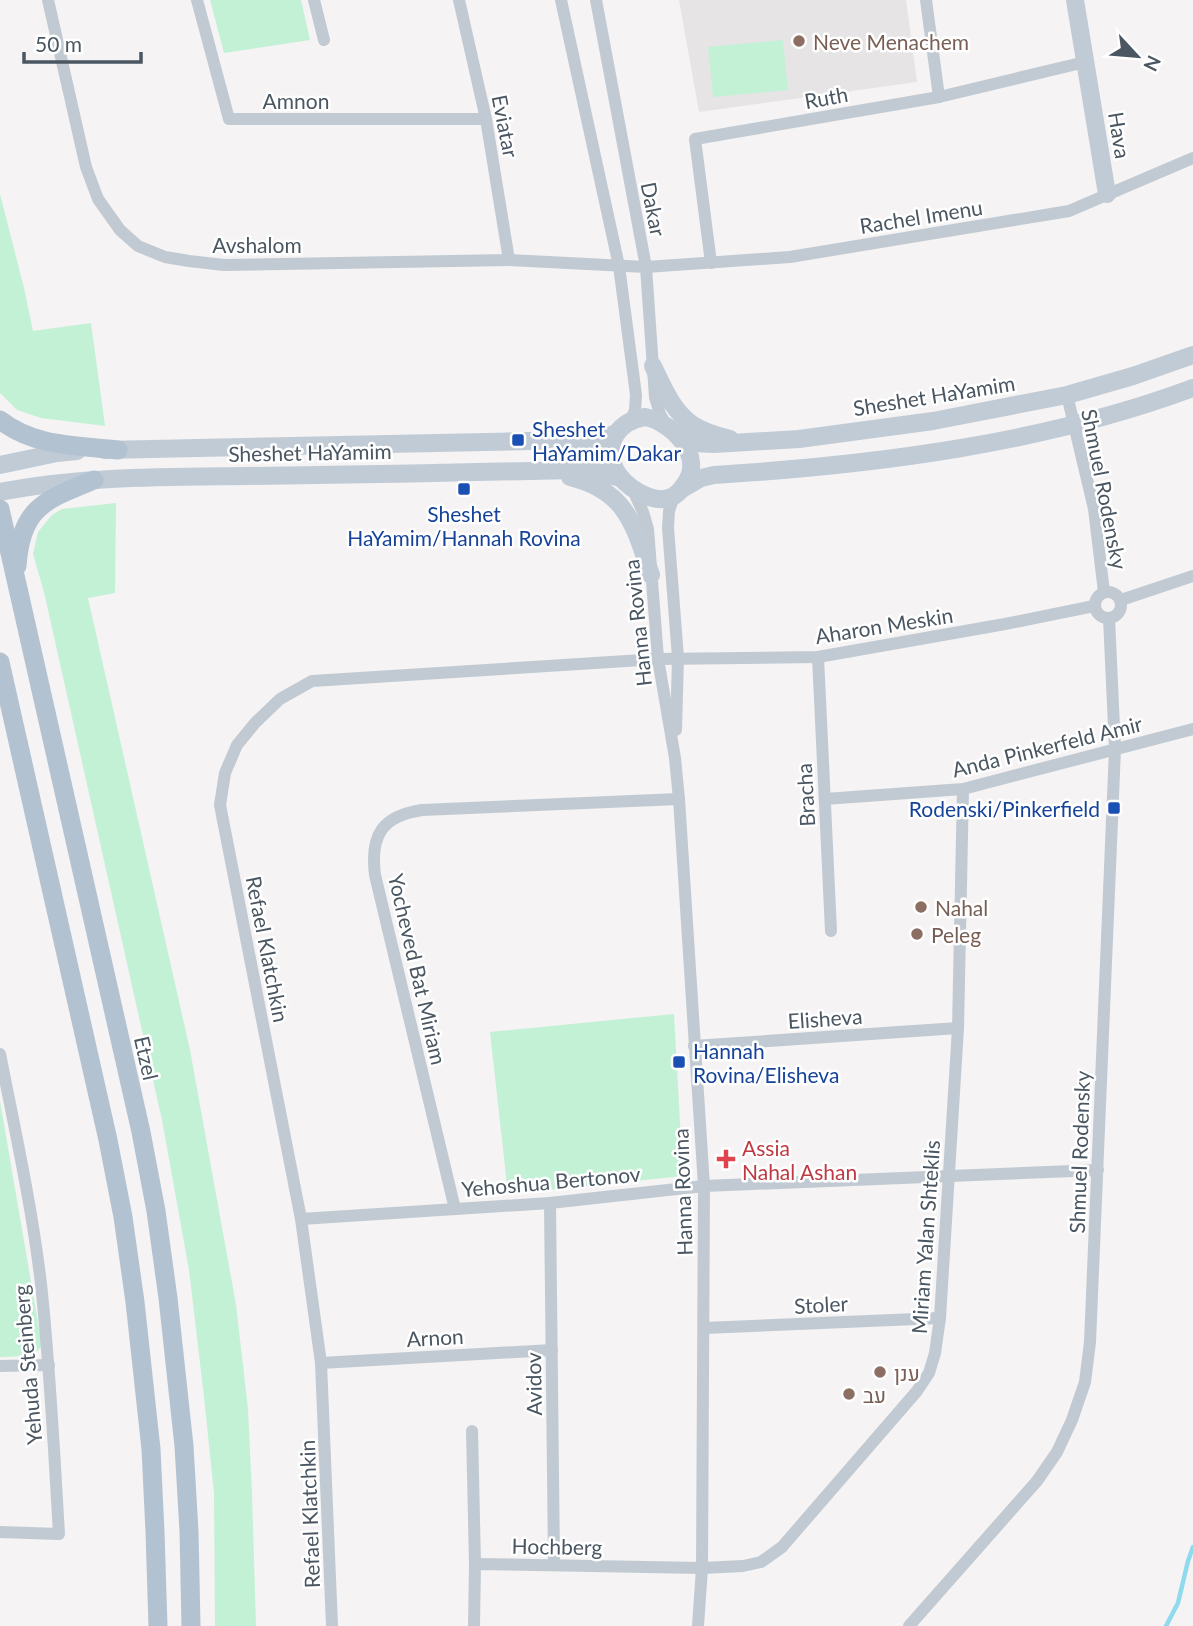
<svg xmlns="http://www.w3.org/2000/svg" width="1193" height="1626" font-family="Lato,Heebo,sans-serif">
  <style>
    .education { fill: #e6e4e5 }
    .green { fill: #c3f1d5 }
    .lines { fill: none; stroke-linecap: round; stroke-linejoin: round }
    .stream { stroke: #90daee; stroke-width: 4.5 }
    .street { stroke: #c1cad2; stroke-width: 12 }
    .secondary { stroke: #c1cbd6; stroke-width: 18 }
    .primary { stroke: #b3c2d1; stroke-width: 19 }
    .education-dot { fill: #8d6e63; stroke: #fff; stroke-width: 2.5 }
    .transit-dot { fill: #1a4fb4; stroke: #fff; stroke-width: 2.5 }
    .health-dot { fill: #e0444e; stroke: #fff; stroke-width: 2.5 }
    .labels { text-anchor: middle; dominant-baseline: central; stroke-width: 5; stroke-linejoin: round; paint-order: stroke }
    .education-label { font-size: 21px; fill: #785e54; stroke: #fff; text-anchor: start }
    .street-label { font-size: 21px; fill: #4a5661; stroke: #fff }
    .transit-label { font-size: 21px; fill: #164399; stroke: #fff; text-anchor: start }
    .health-label { font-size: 21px; fill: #be3a42; stroke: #fff; text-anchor: start }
  </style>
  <rect width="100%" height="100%" fill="#f5f3f3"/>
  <polygon class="education" points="679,0 906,0 917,82 699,112"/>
  <g class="green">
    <polygon points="210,0 301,0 310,40 224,53"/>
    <polygon points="783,40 788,90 713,97 708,47"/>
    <polygon points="0,194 24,288 33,331 91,323 105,426 41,418 17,410 0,393"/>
    <polygon points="116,503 115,593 88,598 190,1050 236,1305 248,1409 252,1494 256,1626 215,1626 214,1493 204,1397 189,1270 162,1120 44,592 33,554 38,532 52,515 62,509"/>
    <polygon points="674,1014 683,1176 508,1194 490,1032"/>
    <polygon points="0,1101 42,1346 32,1356 0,1357"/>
  </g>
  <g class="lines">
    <polyline class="stream" points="1166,1626 1178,1603 1188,1561 1193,1547"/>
    <g class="street">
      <polyline points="48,0 86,167 98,199 120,230 138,246 165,257 189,261 224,265 509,260 646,267 790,257 1069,211 1193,158"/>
      <polyline points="197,0 229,119 486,119"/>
      <polyline points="314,0 324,40"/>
      <polyline points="459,0 486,119 509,260"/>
      <polyline points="561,0 619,266 636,395 635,410 630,422"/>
      <polyline points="596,0 646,267 655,397 660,414 666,425"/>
      <polyline points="926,0 939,97"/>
      <polyline points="711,263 695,139 939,97 1085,62"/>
      <polyline points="1067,395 1094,509 1104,592"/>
      <polyline points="632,488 643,512 648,529 658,659 675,758 679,799 704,1186 702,1568 698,1626"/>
      <polyline points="674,496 669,511 668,528 678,658 676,730"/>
      <circle cx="1108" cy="605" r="13"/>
      <polyline points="1121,600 1193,576"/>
      <polyline points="818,657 831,931"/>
      <polyline points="825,799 963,789 1193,729"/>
      <polyline points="694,1046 958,1028"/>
      <path d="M 0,1054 C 15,1130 32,1207 41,1284 C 50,1367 54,1450 59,1534 L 0,1532"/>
      <polyline points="550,1203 554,1565"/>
      <path d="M 455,1209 L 375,875 C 370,835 382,816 422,810 L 679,799"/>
      <polyline points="301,1219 550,1203 704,1186 1098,1170"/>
      <polyline points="704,1328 940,1318"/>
      <polyline points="321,1363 552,1350"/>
      <polyline points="0,1366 49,1365"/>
      <polyline points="472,1431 475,1564"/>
      <polyline points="332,1626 321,1363 301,1219 220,805 225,773 237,745 255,723 280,699 312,681 658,659 818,657 1005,624 1094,606"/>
      <polyline points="474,1626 475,1564 702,1568 743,1566 761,1562 782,1547 917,1391 929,1373 935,1353 940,1318 958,1028 963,789"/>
      <polyline points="909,1626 1037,1481 1057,1452 1072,1420 1085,1382 1090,1342 1115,749 1109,618"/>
    </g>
    <g class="secondary">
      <polyline points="1075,0 1107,194"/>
      <path d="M 653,366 C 663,387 673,412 693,425 C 704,432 718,436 730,439"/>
      <path d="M 645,417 C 672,422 705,456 685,484 C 682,489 678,493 674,496 C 654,507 623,486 615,469 C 603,443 619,421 645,417 Z"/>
      <polyline points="678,436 693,443 714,444 799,439 933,421 1067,395 1133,376 1193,355"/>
      <polyline points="105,450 578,440 601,438 615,434"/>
      <polyline points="0,465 57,453 77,451"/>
      <path d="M 570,477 C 627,491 634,525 651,575"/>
      <path d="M 682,489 L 701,478 L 714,475 C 873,465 1043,444 1193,388"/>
      <path d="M 0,492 C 82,476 165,477 248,476 C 358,474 467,473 577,470 L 597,472 L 621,478"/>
    </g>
    <g class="primary">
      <path d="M 0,420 C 35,447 75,445 118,450"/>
      <polyline points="0,509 141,1132 156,1211 168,1298 184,1446 189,1531 191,1626"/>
      <path d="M 17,566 C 21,507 45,500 94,480"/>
      <polyline points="0,662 108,1140 123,1217 135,1302 151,1449 155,1532 158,1626"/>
    </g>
  </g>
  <g class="education-dot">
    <circle cx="799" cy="41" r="7"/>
    <circle cx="921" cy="907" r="7"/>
    <circle cx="917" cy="934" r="7"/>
    <circle cx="880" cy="1372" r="7"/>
    <circle cx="849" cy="1394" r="7"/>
  </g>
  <g class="transit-dot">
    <rect x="511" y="433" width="14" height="14" rx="3.5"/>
    <rect x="457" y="482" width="14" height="14" rx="3.5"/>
    <rect x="1107" y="801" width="14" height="14" rx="3.5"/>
    <rect x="672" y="1055" width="14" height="14" rx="3.5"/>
  </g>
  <path class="health-dot" d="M722.5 1148.5h7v7h7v7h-7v7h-7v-7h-7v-7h7z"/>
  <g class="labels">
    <g class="education-label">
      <text x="813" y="41">Neve Menachem</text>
      <text x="935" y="907">Nahal</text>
      <text x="931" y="934">Peleg</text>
      <text x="894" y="1372">ענן</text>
      <text x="863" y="1394">עב</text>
    </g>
    <g class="street-label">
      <text transform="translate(826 97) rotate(-10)">Ruth</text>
      <text x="296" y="100">Amnon</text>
      <text transform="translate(506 126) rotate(79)">Eviatar</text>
      <text transform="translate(1120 135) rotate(81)">Hava</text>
      <text transform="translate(654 209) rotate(79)">Dakar</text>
      <text transform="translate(921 216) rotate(-9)">Rachel Imenu</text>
      <text x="257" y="244">Avshalom</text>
      <text transform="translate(934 395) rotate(-9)">Sheshet HaYamim</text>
      <text transform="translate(310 452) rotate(-1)">Sheshet HaYamim</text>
      <text transform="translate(1105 489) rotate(79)">Shmuel Rodensky</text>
      <text transform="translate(637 623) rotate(-96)">Hanna Rovina</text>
      <text transform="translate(884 625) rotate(-9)">Aharon Meskin</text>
      <text transform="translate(1047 746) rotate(-14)">Anda Pinkerfeld Amir</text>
      <text transform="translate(805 795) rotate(-93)">Bracha</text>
      <text transform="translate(268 949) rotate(79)">Refael Klatchkin</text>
      <text transform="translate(418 969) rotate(77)">Yocheved Bat Miriam</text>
      <text transform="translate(825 1018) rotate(-4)">Elisheva</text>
      <text transform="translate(147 1058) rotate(77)">Etzel</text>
      <text transform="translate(1079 1152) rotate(-88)">Shmuel Rodensky</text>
      <text transform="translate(551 1181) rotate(-5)">Yehoshua Bertonov</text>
      <text transform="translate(682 1192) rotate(-92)">Hanna Rovina</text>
      <text transform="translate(925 1237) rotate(-86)">Miriam Yalan Shteklis</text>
      <text transform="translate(821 1304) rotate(-3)">Stoler</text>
      <text transform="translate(435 1337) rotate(-3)">Arnon</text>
      <text transform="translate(27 1365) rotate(-95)">Yehuda Steinberg</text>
      <text transform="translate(533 1384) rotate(-91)">Avidov</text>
      <text transform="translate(309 1514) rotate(-92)">Refael Klatchkin</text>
      <text transform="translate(557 1546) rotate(1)">Hochberg</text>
    </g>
    <g class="transit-label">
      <text x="532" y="428">Sheshet<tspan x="532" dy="24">HaYamim/Dakar</tspan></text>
      <text x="464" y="513" text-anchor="middle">Sheshet<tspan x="464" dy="24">HaYamim/Hannah Rovina</tspan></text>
      <text x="1100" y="808" text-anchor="end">Rodenski/Pinkerfield</text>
      <text x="693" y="1050">Hannah<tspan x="693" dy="24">Rovina/Elisheva</tspan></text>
    </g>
    <g class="health-label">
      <text x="742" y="1147">Assia<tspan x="742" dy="24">Nahal Ashan</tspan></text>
    </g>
  </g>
  <g transform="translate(1137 56) rotate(116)" stroke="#ffffff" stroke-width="5" paint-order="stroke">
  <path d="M0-5L12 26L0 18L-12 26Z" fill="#4a5661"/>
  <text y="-10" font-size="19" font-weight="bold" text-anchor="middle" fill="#4a5661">N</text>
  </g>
  <path d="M24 52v10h117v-10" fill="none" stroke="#4a5661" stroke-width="3.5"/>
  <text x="35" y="52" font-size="21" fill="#4a5661" stroke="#ffffff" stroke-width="5" paint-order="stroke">50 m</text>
</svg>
